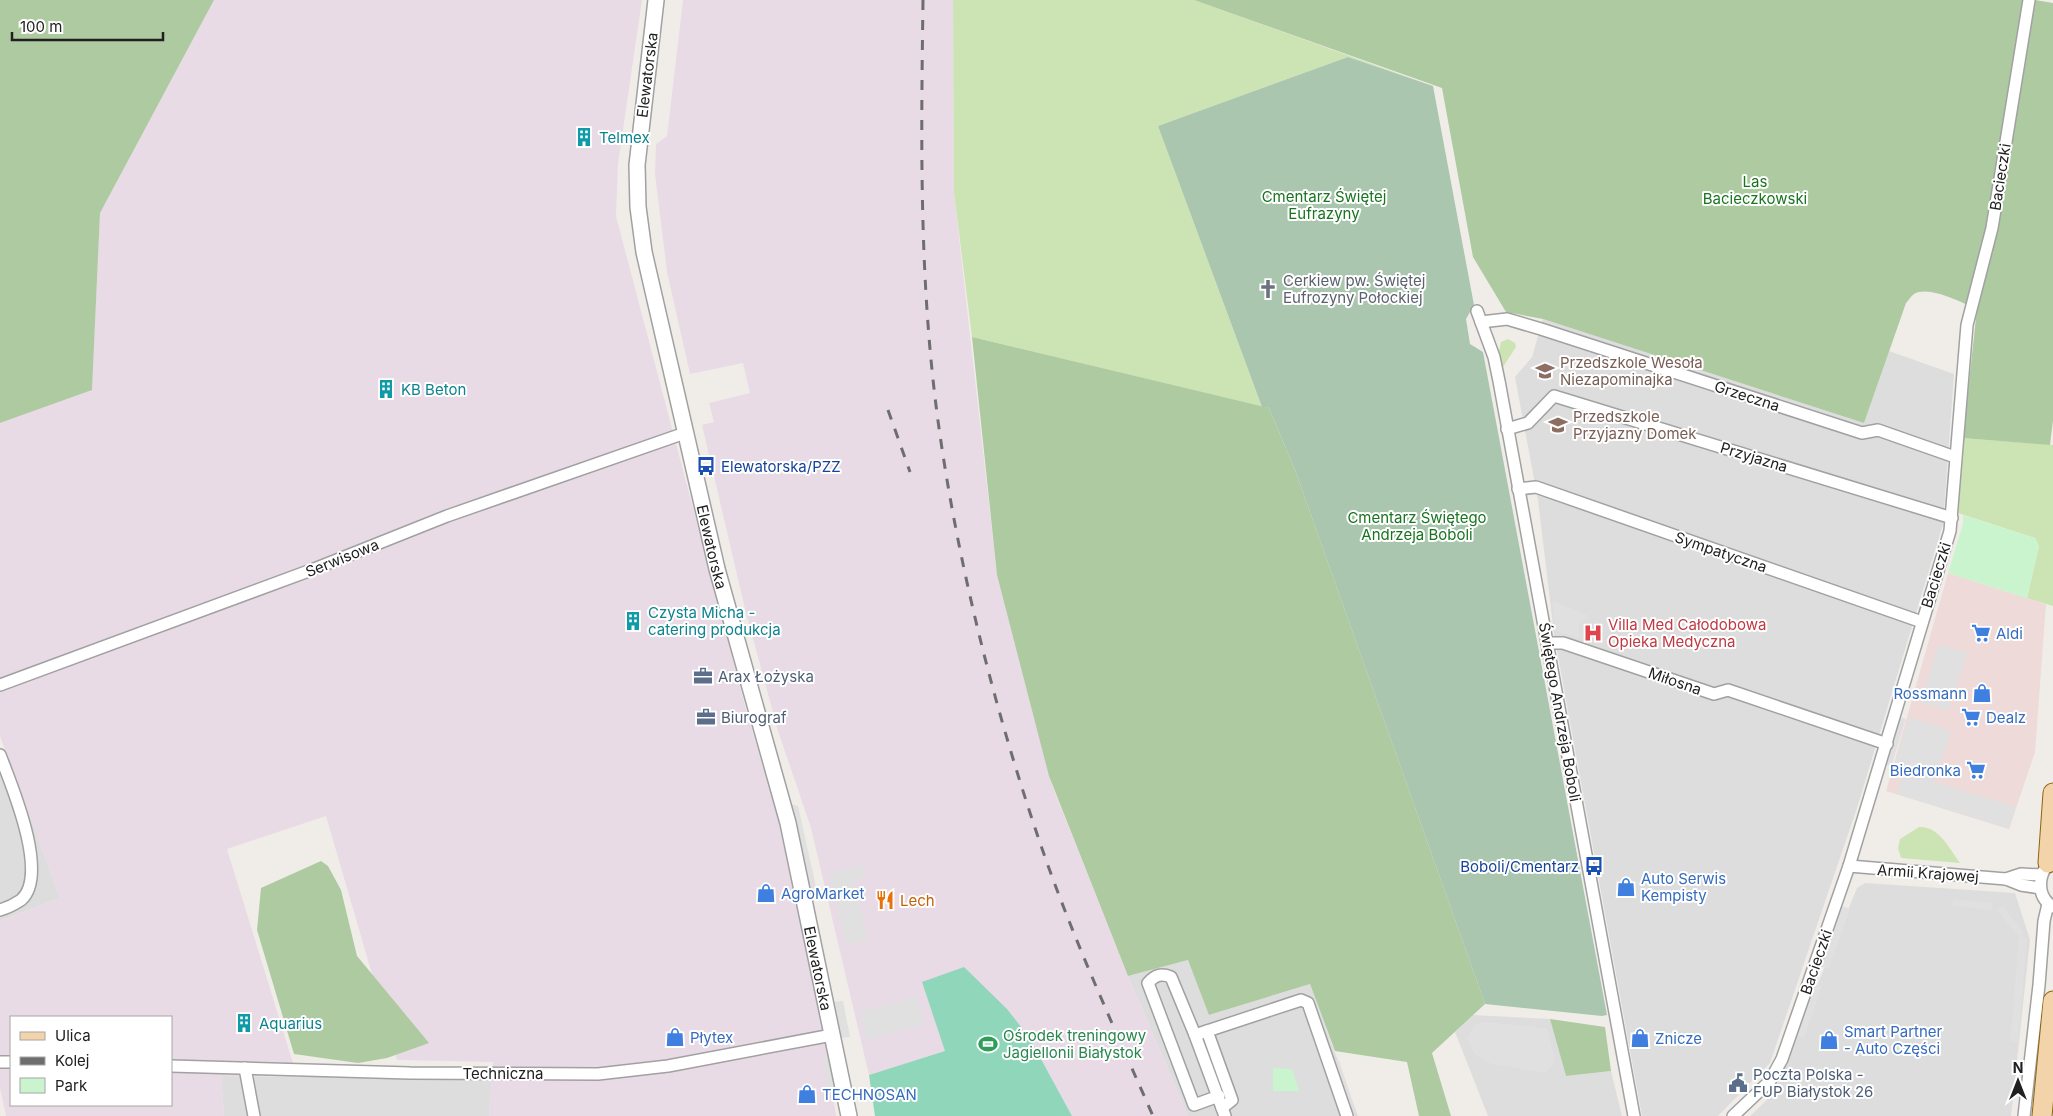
<svg xmlns="http://www.w3.org/2000/svg" width="2053" height="1116" font-family="Inter,sans-serif">
  <style>
    .residential { fill: #dedddd }
    .commercial { fill: #eedad9 }
    .industrial { fill: #e8dbe5; fill-rule: evenodd }
    .grass { fill: #cce4b4 }
    .forest { fill: #adcaa1 }
    .cemetery { fill: #abc6af }
    .park { fill: #caf4ce }
    .pitch { fill: #8fd6ba }
    .parking { fill: #e0e0e0 }
    .lines { fill: none; stroke-linecap: round; stroke-linejoin: round }
    .minor-casing { stroke: #a1a1a1; stroke-width: 14 }
    .tertiary-casing { stroke: #a1a1a1; stroke-width: 18 }
    .primary-casing { stroke: #8c6310; stroke-width: 21 }
    .minor { stroke: #fff; stroke-width: 11 }
    .tertiary { stroke: #fff; stroke-width: 15 }
    .primary { stroke: #f2d3aa; stroke-width: 19 }
    .rail { stroke: #6e6e6e; stroke-width: 3; stroke-dasharray: 10 10; stroke-linecap: butt }
    .labels { text-anchor: middle; dominant-baseline: central; stroke-width: 4; stroke-linejoin: round; paint-order: stroke }
    .street-label { font-size: 15px; fill: #202020; stroke: #fff }
    .culture-label { font-size: 15px; fill: #0d838f; stroke: #fff; text-anchor: start }
    .park-label { font-size: 15px; fill: #18741f; stroke: #fff }
    .worship-label { font-size: 15px; fill: #5b616d; stroke: #fff; text-anchor: start }
    .education-label { font-size: 15px; fill: #785e54; stroke: #fff; text-anchor: start }
    .transit-label { font-size: 15px; fill: #164399; stroke: #fff; text-anchor: start }
    .health-label { font-size: 15px; fill: #be3a42; stroke: #fff; text-anchor: start }
    .shop-label { font-size: 15px; fill: #366cbe; stroke: #fff; text-anchor: start }
    .service-label { font-size: 15px; fill: #4e5e75; stroke: #fff; text-anchor: start }
    .food-label { font-size: 15px; fill: #c56008; stroke: #fff; text-anchor: start }
    .leisure-label { font-size: 15px; fill: #27864d; stroke: #fff; text-anchor: start }
  </style>
  <rect width="100%" height="100%" fill="#f0ede8"/>
  <g class="residential">
    <polygon points="1543,319 1864,423 1889,351 1954,374 1943,524 1857,808 1770,1063 1718,1116 1642,1116 1554,634 1538,500 1515,377 1532,357"/>
    <polygon points="10,762 60,898 0,921 0,766"/>
    <polygon points="1865,883 2015,893 2030,940 2011,1116 1750,1116 1773,1094 1857,888"/>
    <polygon points="1188,960 1210,1015 1310,984 1358,1116 1188,1116 1128,976"/>
    <polygon points="1473,1015 1550,1019 1566,1076 1611,1071 1622,1116 1488,1116 1455,1032"/>
    <polygon points="221,1076 492,1079 489,1116 224,1116"/>
  </g>
  <polygon class="commercial" points="1948,573 2046,604 2035,752 2009,829 1886,791"/>
  <g class="industrial">
    <path d="M 214,0 L 642,0 L 618,164 L 616,216 L 747,713 L 776,810 L 823,1027 L 836,1116 L 489,1116 L 493,1062 L 397,1060 L 326,816 L 227,849 L 297,1076 L 221,1076 L 224,1116 L 6,1116 L 0,1088 L 0,921 L 60,898 L 0,736 L 0,423 L 92,390 L 100,213 ZM 11,1017 L 171,1017 L 171,1105 L 11,1105 Z"/>
    <polygon points="683,0 953,0 954,193 997,575 1052,785 1128,976 1188,1116 1072,1116 1029,1037 922,982 946,1051 869,1075 811,828 778,731 745,609 702,425 714,422 709,403 750,393 743,363 690,374 667,272 655,174 656,144 667,136"/>
  </g>
  <g class="grass">
    <polygon points="953,0 1194,0 1433,86 1348,57 1158,126 1262,407 972,337 954,193"/>
    <polygon points="1508,339 1515,343 1516,347 1501,370 1498,355 1501,342"/>
    <polygon points="1963,438 2053,445 2053,606 2027,598 2039,546 2035,538 1958,513"/>
    <path d="M 1919,827 C 1939,826 1949,848 1960,863 L 1901,858 L 1898,848 L 1900,839 Z"/>
  </g>
  <g class="forest">
    <polygon points="0,0 214,0 100,213 92,390 0,423"/>
    <path d="M 1194,0 L 2035,0 L 2053,3 L 2053,420 L 2050,445 L 1963,438 L 1977,309 C 1962,303 1929,285 1914,294 C 1911,296 1908,301 1906,303 L 1864,423 L 1543,319 L 1506,312 L 1473,257 L 1442,88 Z"/>
    <polygon points="972,337 1269,408 1295,470 1485,1004 1432,1053 1451,1116 1419,1116 1407,1062 1335,1051 1310,984 1209,1015 1188,960 1128,976 1049,776 997,575"/>
    <polygon points="321,861 328,866 341,890 357,956 429,1043 387,1058 358,1063 294,1054 257,930 261,888"/>
    <polygon points="1550,1019 1605,1027 1611,1071 1566,1076"/>
  </g>
  <polygon class="cemetery" points="1348,57 1433,86 1474,305 1466,319 1470,344 1483,352 1607,1015 1602,1016 1485,1004 1295,470 1269,408 1262,407 1158,126"/>
  <g class="park">
    <polygon points="1963,515 2035,538 2039,546 2027,598 1948,573 1963,524"/>
    <polygon points="1273,1068 1292,1069 1299,1091 1273,1091"/>
  </g>
  <polygon class="pitch" points="964,967 1007,1009 1029,1037 1072,1116 875,1116 869,1075 945,1051 922,982"/>
  <g class="parking">
    <polygon points="1552,601 1589,616 1578,626 1580,639 1556,631"/>
    <polygon points="1939,645 1967,653 1949,710 1920,702"/>
    <polygon points="1898,717 1906,719 1891,767 1884,764"/>
    <polygon points="1909,717 1951,731 1934,782 2016,807 2009,829 1897,794 1902,777 1892,773"/>
    <polygon points="791,804 798,806 816,887 810,893"/>
    <polygon points="863,865 866,877 854,880 868,940 846,945 829,873"/>
    <polygon points="1953,899 1993,903 1992,910 1952,906"/>
    <polygon points="1841,906 1850,909 1829,969 1819,966"/>
    <polygon points="2003,906 2024,933 2021,937 2027,938 2018,1042 2010,1041 2019,937 1997,910"/>
    <polygon points="1813,983 1822,987 1804,1038 1794,1035"/>
    <polygon points="917,996 924,1024 867,1040 859,1012"/>
    <polygon points="843,1001 850,1037 840,1038 833,1002"/>
    <polygon points="1315,1004 1334,1059 1339,1061 1354,1106 1347,1108 1312,1006"/>
    <polygon points="1482,1022 1547,1028 1555,1059 1554,1064 1544,1073 1491,1064 1474,1053 1467,1039 1474,1026"/>
    <polygon points="829,1055 838,1097 830,1095 823,1060"/>
  </g>
  <g class="lines">
    <g class="minor-casing">
      <g id="minor">
        <polyline points="1477,311 1494,357 1499,381 1634,1116"/>
        <polyline points="1481,322 1507,319 1541,329 1862,433 1878,430 1955,457"/>
        <polyline points="1507,429 1528,423 1554,396 1952,518"/>
        <polyline points="1518,489 1536,487 1922,622"/>
        <polyline points="1548,643 1563,643 1714,694 1728,690 1887,744"/>
        <polyline points="0,685 314,569 447,516 685,433"/>
        <path d="M 0,755 C 11,784 50,875 21,900 C 15,904 7,908 0,910"/>
        <path d="M 2052,860 C 2037,874 2036,896 2053,907"/>
        <polyline points="1849,866 2006,879 2021,885 2040,888"/>
        <polyline points="2006,879 2021,874 2041,875"/>
        <polyline points="1207,1031 1232,1100 1222,1108"/>
        <path d="M 1195,1035 L 1171,977 C 1161,973 1155,975 1148,983 L 1194,1105 L 1219,1096"/>
        <polyline points="0,1062 11,1062"/>
        <polyline points="171,1066 410,1073 598,1074 668,1066 832,1035"/>
        <polyline points="245,1068 254,1116"/>
        <polyline points="1225,1116 1195,1035 1301,1000 1308,1003 1347,1116"/>
        <polyline points="1733,1116 1770,1081 1782,1059 1849,866 1950,531 1967,325 1992,228 2029,0"/>
        <polyline points="2024,1116 2039,985 2044,921 2048,904"/>
      </g>
    </g>
    <g class="tertiary-casing">
      <g id="tertiary">
        <path id="s1" d="M 656,0 L 637,165 L 638,207 L 644,252 L 717,569 L 788,823 L 849,1116"/>
      </g>
    </g>
    <g class="primary-casing">
      <g id="primary">
        <polyline points="2048,863 2053,793"/>
        <polyline points="2042,1116 2053,1001"/>
      </g>
    </g>
    <use href="#minor" class="minor"/>
    <use href="#tertiary" class="tertiary"/>
    <use href="#primary" class="primary"/>
    <g class="rail">
      <path d="M 923,0 C 921,142 919,286 939,428 C 959,571 998,723 1046,860 C 1077,947 1116,1032 1153,1116"/>
      <polyline points="888,410 910,472"/>
    </g>
  </g>
  <defs>
    <g id="building-bare" transform="scale(1.5)"><path d="M-4-6H4V6H1V3H-1V6H-4ZM-2.5-4.3h1.7v1.8h-1.7ZM.8-4.3h1.7v1.8H.8ZM-2.5-1h1.7V.8h-1.7ZM.8-1h1.7V.8H.8Z" fill="#0f9aa8" stroke="#fff" stroke-width="2.5" paint-order="stroke"/></g>
    <g id="church-bare" transform="scale(1.5)"><path d="M-1.2-6h2.4v3.5h3.3v2.4h-3.3V6h-2.4V-.1h-3.3v-2.4h3.3Z" fill="#6b7280" stroke="#fff" stroke-width="2.5" paint-order="stroke"/></g>
    <g id="school-bare" transform="scale(1.5)"><path d="M0-5L7-2L0 1L-7-2ZM-4 1L0 2.5L4 1V4Q0 6-4 4Z" fill="#8d6e63" stroke="#fff" stroke-width="2.5" paint-order="stroke"/></g>
    <g id="bus-bare" transform="scale(1.5)"><path d="M-5-6H5V4H4V6H2V4H-2V6H-4V4H-5ZM-3.5-4V0h7V-4ZM-3.5 1.2v1.5H-2V1.2ZM2 1.2v1.5H3.5V1.2Z" fill="#1a4fb4" stroke="#fff" stroke-width="2.5" paint-order="stroke"/></g>
    <g id="hospital-bare" transform="scale(1.5)"><path d="M-5-5h3v3.5h4V-5h3V5h-3V1.5h-4V5h-3Z" fill="#e0444e" stroke="#fff" stroke-width="2.5" paint-order="stroke"/></g>
    <g id="supermarket-bare" transform="scale(1.5)"><path d="M-6-5.5h2.5l.6 2H6L4.5 2H-2.5L-4.4-4H-6ZM-1.5 3.2a1.3 1.3 0 1 0 .1 0ZM3 3.2a1.3 1.3 0 1 0 .1 0Z" fill="#3f7fe0" stroke="#fff" stroke-width="2.5" paint-order="stroke"/></g>
    <g id="office-bare" transform="scale(1.5)"><path d="M-6-3h4V-5.5h4V-3h4V5H-6ZM-1-4.5V-3h2v-1.5ZM-6 0V1H6V0Z" fill="#5c6f8a" stroke="#fff" stroke-width="2.5" paint-order="stroke"/></g>
    <g id="shop-bare" transform="scale(1.5)"><path d="M-5-2.5h2.3a2.7 3.5 0 0 1 5.4 0H5L5.5 6h-11ZM-1.5-2.5h3a1.5 2.3 0 0 0-3 0Z" fill="#3f7fe0" stroke="#fff" stroke-width="2.5" paint-order="stroke"/></g>
    <g id="restaurant-bare" transform="scale(1.5)"><path d="M-5-6h1v4h1v-4h1v4h1v-4h1v5L-1.5 .5V6h-2V.5L-5-1ZM5-6V6H3V1.5H1.5Q1.5-4 5-6Z" fill="#e8710a" stroke="#fff" stroke-width="2.5" paint-order="stroke"/></g>
    <g id="stadium-bare" transform="scale(1.5)"><path d="M0-5a6.5 5 0 1 0 0 10a6.5 5 0 1 0 0-10ZM-3.5-1.8h7v3.6h-7Z" fill="#2e9e5b" stroke="#fff" stroke-width="2.5" paint-order="stroke"/></g>
    <g id="civic-bare" transform="scale(1.5)"><path d="M-.6-6.5H3V-4.5H.6V-3L4-1V1h2V6H-6V1h2V-1L-.6-3ZM-1.2 2.5V6h2.4V2.5Z" fill="#5c6f8a" stroke="#fff" stroke-width="2.5" paint-order="stroke"/></g>
  </defs>
  <g fill-rule="evenodd">
    <use href="#building-bare" x="584" y="137"/>
    <use href="#church-bare" x="1268" y="289"/>
    <use href="#school-bare" x="1545" y="371"/>
    <use href="#building-bare" x="386" y="389"/>
    <use href="#school-bare" x="1558" y="425"/>
    <use href="#bus-bare" x="706" y="466"/>
    <use href="#building-bare" x="633" y="621"/>
    <use href="#hospital-bare" x="1593" y="633"/>
    <use href="#supermarket-bare" x="1981" y="633"/>
    <use href="#office-bare" x="703" y="676"/>
    <use href="#shop-bare" x="1982" y="693"/>
    <use href="#office-bare" x="706" y="717"/>
    <use href="#supermarket-bare" x="1971" y="717"/>
    <use href="#supermarket-bare" x="1976" y="770"/>
    <use href="#bus-bare" x="1594" y="866"/>
    <use href="#shop-bare" x="1626" y="887"/>
    <use href="#shop-bare" x="766" y="893"/>
    <use href="#restaurant-bare" x="885" y="900"/>
    <use href="#building-bare" x="244" y="1023"/>
    <use href="#shop-bare" x="675" y="1037"/>
    <use href="#shop-bare" x="1640" y="1038"/>
    <use href="#shop-bare" x="1829" y="1040"/>
    <use href="#stadium-bare" x="988" y="1044"/>
    <use href="#civic-bare" x="1738" y="1083"/>
    <use href="#shop-bare" x="807" y="1094"/>
  </g>
  <g class="labels">
    <g class="street-label">
      <text transform="translate(647 75) rotate(-83)">Elewatorska</text>
      <text transform="translate(2000 177) rotate(-81)">Bacieczki</text>
      <text transform="translate(1747 396) rotate(18)">Grzeczna</text>
      <text transform="translate(1754 457) rotate(17)">Przyjazna</text>
      <text stroke="none"><textPath href="#s1" startOffset="556">Elewatorska</textPath></text>
      <text transform="translate(1721 552) rotate(19)">Sympatyczna</text>
      <text transform="translate(342 558) rotate(-22)">Serwisowa</text>
      <text transform="translate(1936 575) rotate(-73)">Bacieczki</text>
      <text transform="translate(1675 681) rotate(19)">Miłosna</text>
      <text transform="translate(1560 712) rotate(80)">Świętego Andrzeja Boboli</text>
      <text transform="translate(1928 873) rotate(4)">Armii Krajowej</text>
      <text transform="translate(1816 962) rotate(-71)">Bacieczki</text>
      <text stroke="none"><textPath href="#s1" startOffset="991">Elewatorska</textPath></text>
      <text x="503" y="1073">Techniczna</text>
    </g>
    <g class="culture-label">
      <text x="599" y="137">Telmex</text>
      <text x="401" y="389">KB Beton</text>
      <text x="648" y="612">Czysta Micha -<tspan x="648" dy="17">catering produkcja</tspan></text>
      <text x="259" y="1023">Aquarius</text>
    </g>
    <g class="park-label">
      <text x="1755" y="181">Las<tspan x="1755" dy="17">Bacieczkowski</tspan></text>
      <text x="1324" y="196">Cmentarz Świętej<tspan x="1324" dy="17">Eufrazyny</tspan></text>
      <text x="1417" y="517">Cmentarz Świętego<tspan x="1417" dy="17">Andrzeja Boboli</tspan></text>
    </g>
    <g class="worship-label">
      <text x="1283" y="280">Cerkiew pw. Świętej<tspan x="1283" dy="17">Eufrozyny Połockiej</tspan></text>
    </g>
    <g class="education-label">
      <text x="1560" y="362">Przedszkole Wesoła<tspan x="1560" dy="17">Niezapominajka</tspan></text>
      <text x="1573" y="416">Przedszkole<tspan x="1573" dy="17">Przyjazny Domek</tspan></text>
    </g>
    <g class="transit-label">
      <text x="721" y="466">Elewatorska/PZZ</text>
      <text x="1579" y="866" text-anchor="end">Boboli/Cmentarz</text>
    </g>
    <g class="health-label">
      <text x="1608" y="624">Villa Med Całodobowa<tspan x="1608" dy="17">Opieka Medyczna</tspan></text>
    </g>
    <g class="shop-label">
      <text x="1996" y="633">Aldi</text>
      <text x="1967" y="693" text-anchor="end">Rossmann</text>
      <text x="1986" y="717">Dealz</text>
      <text x="1961" y="770" text-anchor="end">Biedronka</text>
      <text x="1641" y="878">Auto Serwis<tspan x="1641" dy="17">Kempisty</tspan></text>
      <text x="781" y="893">AgroMarket</text>
      <text x="1844" y="1031">Smart Partner<tspan x="1844" dy="17">- Auto Części</tspan></text>
      <text x="690" y="1037">Płytex</text>
      <text x="1655" y="1038">Znicze</text>
      <text x="822" y="1094">TECHNOSAN</text>
    </g>
    <g class="service-label">
      <text x="718" y="676">Arax Łożyska</text>
      <text x="721" y="717">Biurograf</text>
      <text x="1753" y="1074">Poczta Polska -<tspan x="1753" dy="17">FUP Białystok 26</tspan></text>
    </g>
    <g class="food-label">
      <text x="900" y="900">Lech</text>
    </g>
    <g class="leisure-label">
      <text x="1003" y="1035">Ośrodek treningowy<tspan x="1003" dy="17">Jagiellonii Białystok</tspan></text>
    </g>
  </g>
  <rect x="10" y="1016" width="162" height="90" fill="#ffffff" stroke="#a6a6a6"/>
  <rect x="20" y="1032" width="25" height="8" fill="#f2d3aa" stroke="#a6a6a6"/>
  <text x="55" y="1041" font-size="15" fill="#202020">Ulica</text>
  <rect x="20" y="1057" width="25" height="8" fill="#6e6e6e" stroke="#a6a6a6"/>
  <text x="55" y="1066" font-size="15" fill="#202020">Kolej</text>
  <rect x="20" y="1078" width="25" height="15" fill="#caf4ce" stroke="#a6a6a6"/>
  <text x="55" y="1091" font-size="15" fill="#202020">Park</text>
  <g transform="translate(2018 1081)" stroke="#ffffff" stroke-width="4" paint-order="stroke">
  <path d="M0-4L9 19L0 12L-9 19Z" fill="#202020"/>
  <text y="-8" font-size="14" font-weight="bold" text-anchor="middle" fill="#202020">N</text>
  </g>
  <path d="M12 32v8h151v-8" fill="none" stroke="#202020" stroke-width="2.5"/>
  <text x="20" y="32" font-size="15" fill="#202020" stroke="#ffffff" stroke-width="4" paint-order="stroke">100 m</text>
</svg>
